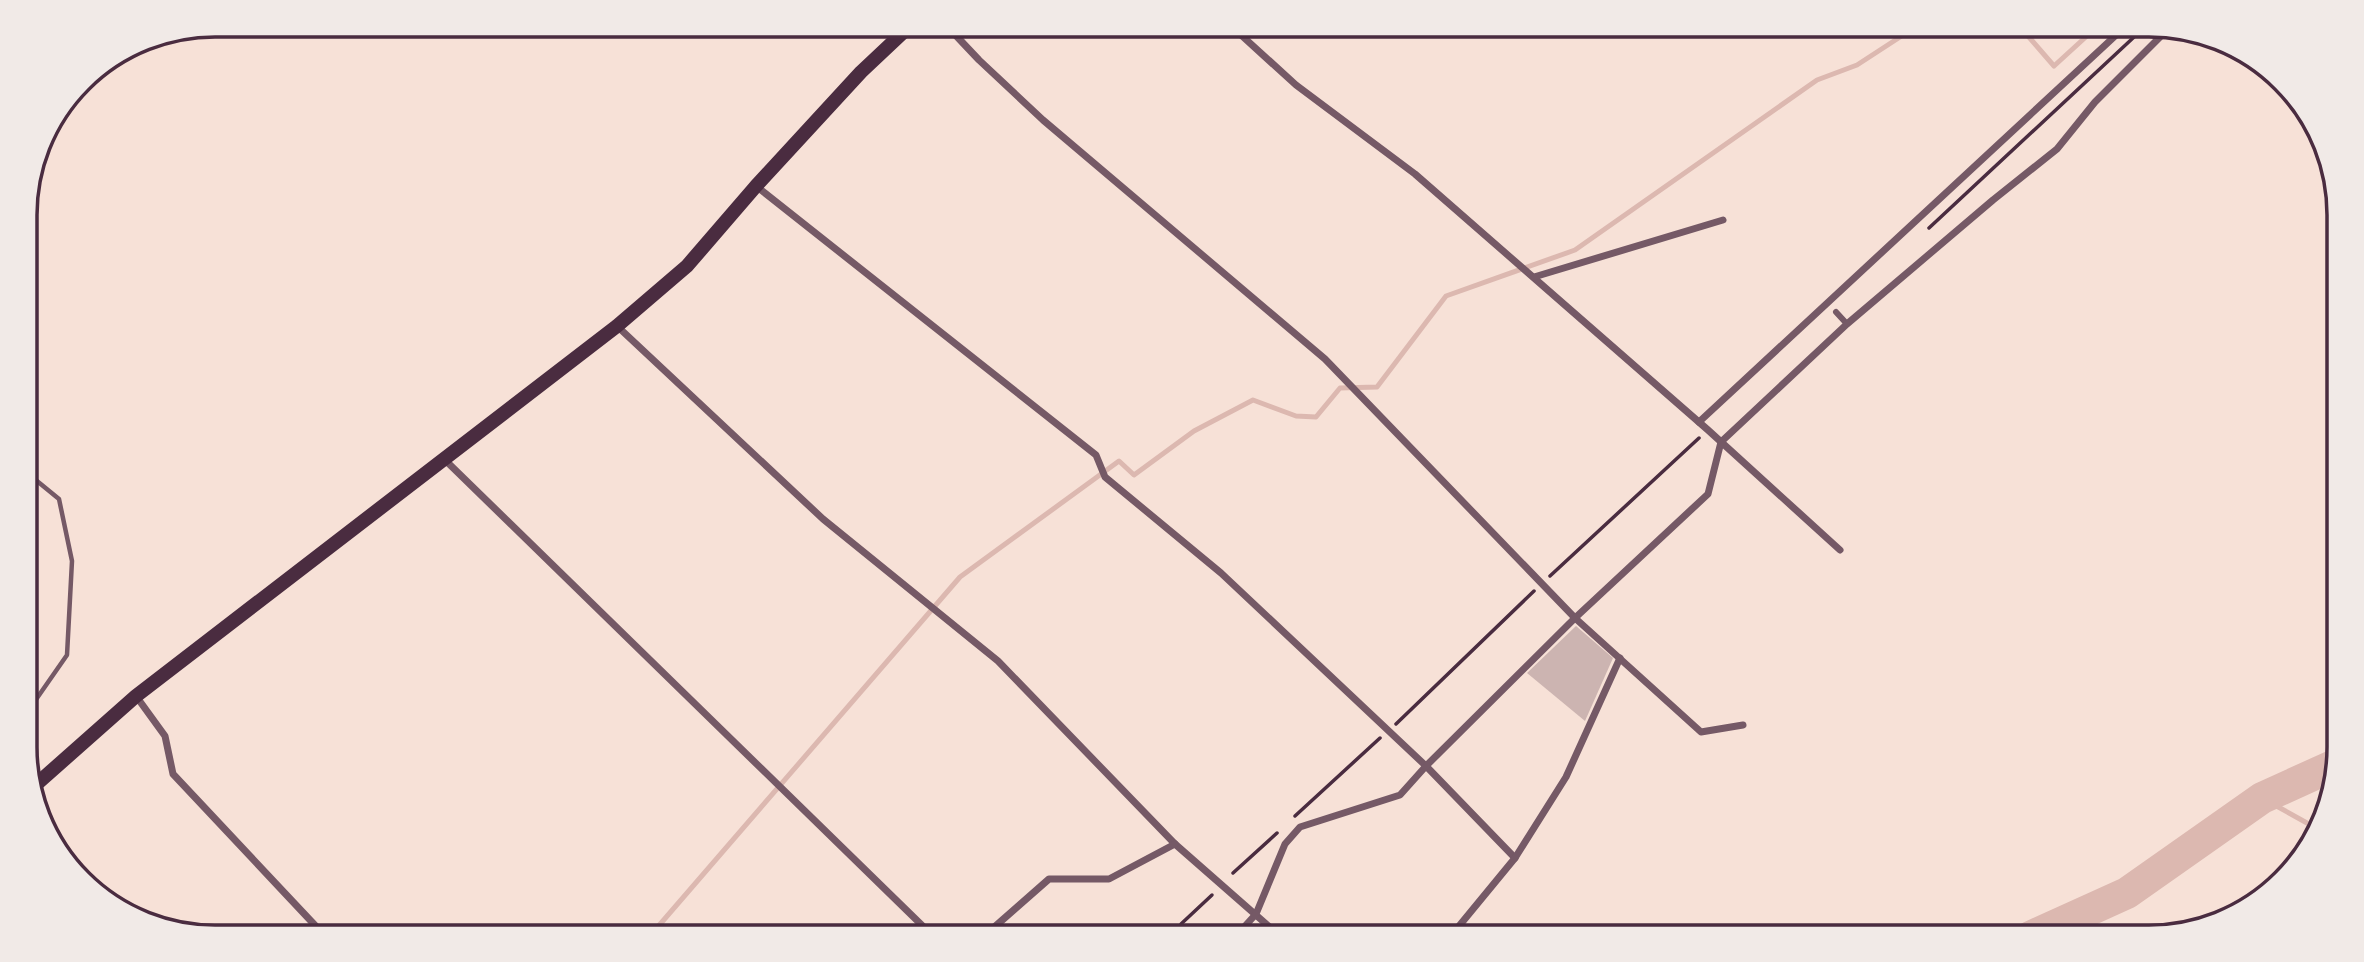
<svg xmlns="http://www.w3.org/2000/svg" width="2364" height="962" font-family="'Noto Serif',serif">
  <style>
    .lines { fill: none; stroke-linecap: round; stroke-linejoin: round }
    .stream { stroke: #dcb8b0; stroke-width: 5 }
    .river { stroke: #dcb8b0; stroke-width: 32 }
    .building { fill: #ccb4b1 }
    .path { stroke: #4a2c40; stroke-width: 3.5 }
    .service { stroke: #755966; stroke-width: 4.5 }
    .pedestrian { stroke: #755966; stroke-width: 6 }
    .minor { stroke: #755966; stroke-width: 7 }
    .primary { stroke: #4a2c40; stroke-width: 14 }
    .rim { fill: none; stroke: #4a2c40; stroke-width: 3.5 }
  </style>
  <rect width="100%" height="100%" fill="#f7e1d7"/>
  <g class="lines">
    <g class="stream">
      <polyline points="1986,24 2021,28 2054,66 2100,24"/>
      <polyline points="2262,798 2316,828"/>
      <polyline points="649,937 960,577 1119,461 1134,475 1194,431 1253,400 1296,416 1316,417 1340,388 1377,387 1446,296 1575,250 1817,80 1857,65 1920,24"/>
    </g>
    <polyline class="river" points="2030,937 2127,893 2262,798 2337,764"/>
  </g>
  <polygon class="building" points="1576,626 1613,658 1585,721 1527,673"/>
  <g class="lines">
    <g class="path">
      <polyline points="1929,228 2148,24"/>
      <polyline points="1550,576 1699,438"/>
      <polyline points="1396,724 1534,591"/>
      <polyline points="1295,816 1380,738"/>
      <polyline points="1233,873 1277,833"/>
      <polyline points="1181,924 1212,895"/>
    </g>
    <polyline class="service" points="26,472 59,499 72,561 67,655 28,711"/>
    <g class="pedestrian">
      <polyline points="1836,312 1847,324"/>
      <polyline points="1173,931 1179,937"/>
    </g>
    <g class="minor">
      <polyline points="945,24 979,60 1043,120 1325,359 1575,618 1701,732 1743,725"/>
      <polyline points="1229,24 1296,85 1415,174 1708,430 1840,550"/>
      <polyline points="756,186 1096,455 1105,477 1221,573 1426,766 1515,858"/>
      <polyline points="1534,277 1723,220"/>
      <polyline points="617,326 823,519 998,661 1175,844 1281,937"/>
      <polyline points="1699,422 2128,24"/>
      <polyline points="444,459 934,937"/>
      <polyline points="136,696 165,736 173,774 326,937"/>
      <polyline points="983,937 1049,879 1109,879 1175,844"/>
      <polyline points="1235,937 1256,914 1285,844 1300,827 1400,795 1426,766 1575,618 1708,494 1721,442 1847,324 1993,200 2057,149 2095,102 2169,28"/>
      <polyline points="1450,937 1515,858 1566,777 1620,658"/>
    </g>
    <polyline class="primary" points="31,789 136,696 617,326 687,266 756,186 861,72 912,24"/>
  </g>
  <path d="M0 0H2364V962H0ZM215 37H2149A178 178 0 0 1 2327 215V747A178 178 0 0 1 2149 925H215A178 178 0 0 1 37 747V215A178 178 0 0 1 215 37Z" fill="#f1eae7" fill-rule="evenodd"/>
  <path class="rim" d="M215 37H2149A178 178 0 0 1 2327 215V747A178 178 0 0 1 2149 925H215A178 178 0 0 1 37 747V215A178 178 0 0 1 215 37Z"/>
</svg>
